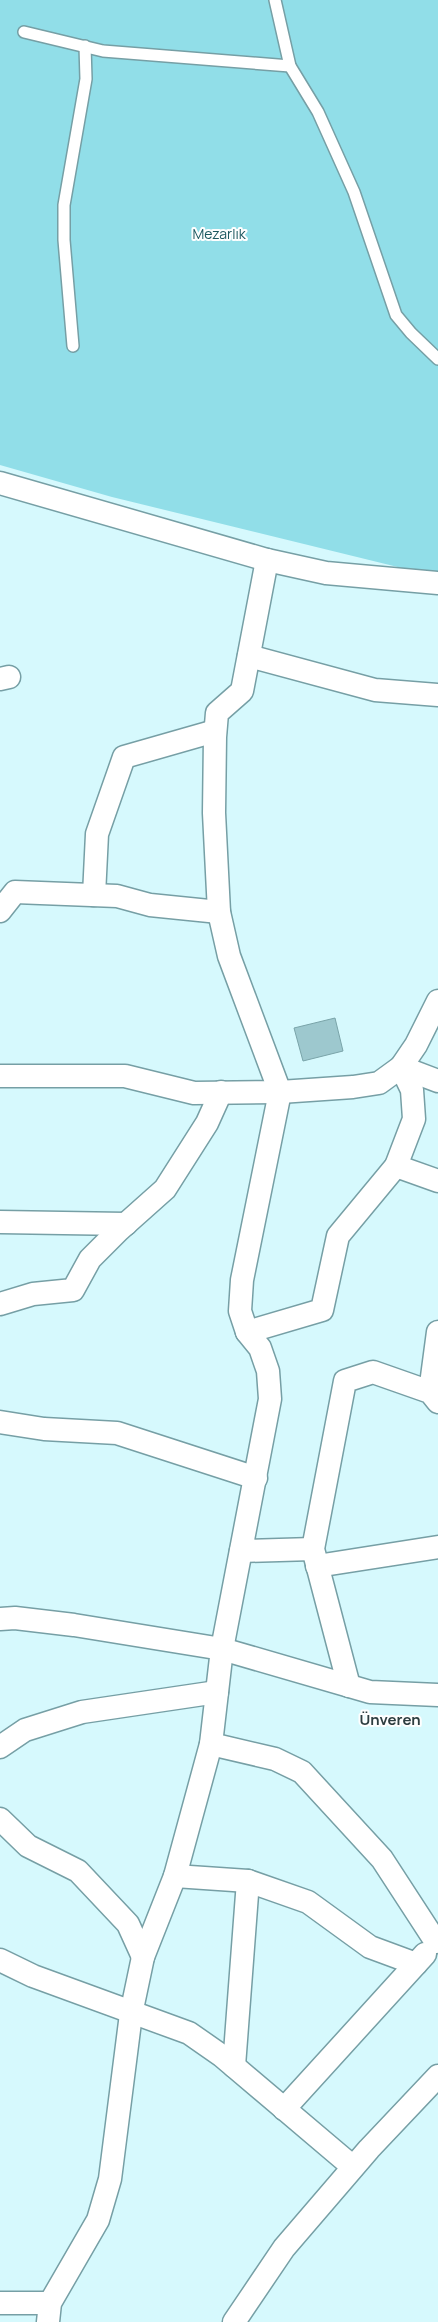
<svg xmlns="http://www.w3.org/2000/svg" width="438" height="2322" font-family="Manrope,sans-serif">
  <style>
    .green { fill: #91dee8 }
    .building { fill: #9dc8ce; stroke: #7aa4a9 }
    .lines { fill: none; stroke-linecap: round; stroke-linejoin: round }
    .lane-casing { stroke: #769fa5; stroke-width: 14 }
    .street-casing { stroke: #769fa5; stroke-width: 25 }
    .lane { stroke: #fff; stroke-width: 11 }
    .street { stroke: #fff; stroke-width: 22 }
    .labels { text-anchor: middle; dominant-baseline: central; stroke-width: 4; stroke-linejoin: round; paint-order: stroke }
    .park-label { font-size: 14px; fill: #1d5860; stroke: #fefefe }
    .neighbourhood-label { font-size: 15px; font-weight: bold; fill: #2d3e41; stroke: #fefefe }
  </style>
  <rect width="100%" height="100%" fill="#d6f9fd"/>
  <polygon class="green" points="0,0 438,0 438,572 410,570 112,497 0,465"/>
  <polygon class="building" points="335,1018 343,1051 303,1061 294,1028"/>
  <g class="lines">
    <g class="lane-casing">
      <g id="lane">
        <polyline points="275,0 290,66 318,112 354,192 396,315 411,333 438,359"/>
        <polyline points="24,32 103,51 290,66"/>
        <polyline points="73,346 64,240 64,205 86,79 85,46"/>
      </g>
    </g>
    <g class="street-casing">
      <g id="street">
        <polyline points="0,483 267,560 326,573 438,583"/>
        <polyline points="249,656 375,690 438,695"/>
        <polyline points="0,679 9,677"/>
        <polyline points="94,895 97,834 124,757 215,731"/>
        <polyline points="0,911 15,892 117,896 150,905 219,912"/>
        <polyline points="401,1067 438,1081"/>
        <polyline points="0,1076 125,1076 194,1093 280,1092 353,1087 379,1083 401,1067 416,1045 438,1001"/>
        <polyline points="396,1166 438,1181"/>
        <polyline points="0,1222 126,1224"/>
        <polyline points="0,1304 33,1294 73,1290 90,1259 119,1230 165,1189 207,1123 221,1092"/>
        <polyline points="247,1332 322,1310 338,1236 396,1166 414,1119 412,1090 401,1067"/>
        <polyline points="430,1392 438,1332"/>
        <polyline points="0,1422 44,1429 117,1433 256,1478"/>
        <polyline points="241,1551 313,1549"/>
        <polyline points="317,1566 438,1547"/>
        <polyline points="0,1619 15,1618 74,1625 222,1649 370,1692 438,1695"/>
        <polyline points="349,1686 313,1549 345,1381 373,1372 430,1392 438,1402"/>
        <polyline points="211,1744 275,1759 302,1772 382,1859 436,1942"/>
        <polyline points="0,1747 25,1730 82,1712 217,1692"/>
        <polyline points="0,1819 28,1846 78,1871 128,1924 143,1957"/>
        <polyline points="175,1876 248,1881 308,1902 370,1947 416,1964"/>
        <polyline points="0,1960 33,1976 189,2033 222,2056 353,2167"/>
        <polyline points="234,2066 248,1881"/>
        <polyline points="284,2109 425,1954"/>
        <polyline points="0,2303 50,2303"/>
        <polyline points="48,2322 50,2303 98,2220 110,2179 131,2014 143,1957 175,1876 211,1744 222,1649 270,1399 268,1371 260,1348 247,1332 240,1311 242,1280 280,1092 229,956 219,912 214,813 215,737 217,713 242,691 267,560"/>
        <polyline points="234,2322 284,2248 369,2149 438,2076"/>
      </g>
    </g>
    <use href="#lane" class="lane"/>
    <use href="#street" class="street"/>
  </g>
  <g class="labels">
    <g class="park-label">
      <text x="219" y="233">Mezarlık</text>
    </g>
    <g class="neighbourhood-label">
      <text x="390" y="1719">Ünveren</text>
    </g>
  </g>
</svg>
